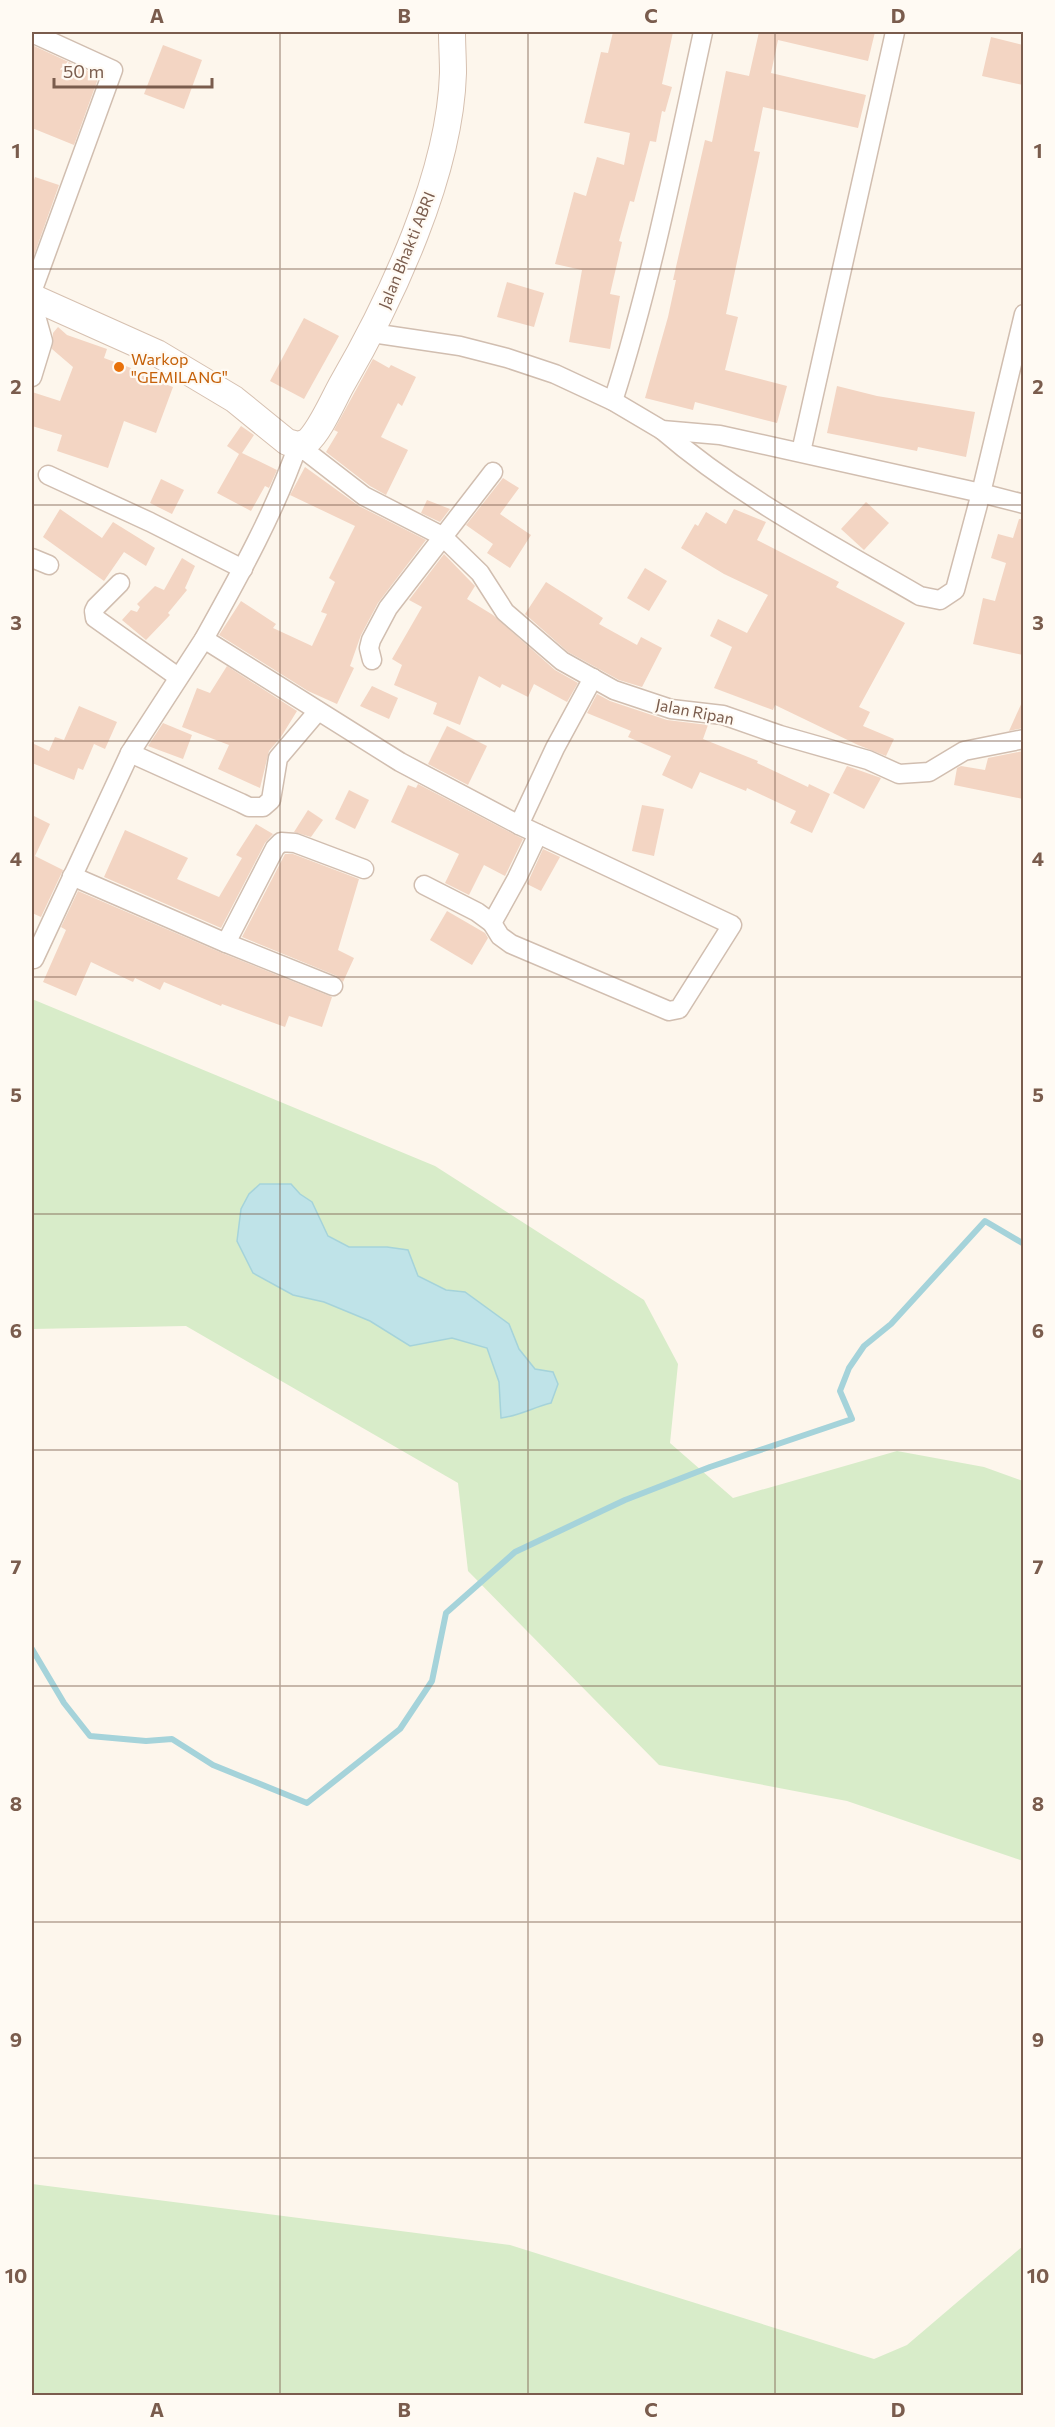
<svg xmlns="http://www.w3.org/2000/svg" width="1055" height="2427" font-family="Commissioner,sans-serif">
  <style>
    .green { fill: #d8ecc9 }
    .water { fill: #bfe3e8; stroke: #a5d3da; stroke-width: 1.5 }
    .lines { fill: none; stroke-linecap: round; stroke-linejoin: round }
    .stream { stroke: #a5d3da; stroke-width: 6 }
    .building { fill: #f3d5c3 }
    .street-casing { stroke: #d1beb0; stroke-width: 21 }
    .secondary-casing { stroke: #d6c0b0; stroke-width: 28 }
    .street { stroke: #fff; stroke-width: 18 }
    .secondary { stroke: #fff; stroke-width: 26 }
    .grid { fill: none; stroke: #7a5c4d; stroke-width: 1.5; stroke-opacity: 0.55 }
    .food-dot { fill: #e8710a; stroke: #fffaf3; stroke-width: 2 }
    .labels { text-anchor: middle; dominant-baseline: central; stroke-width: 4.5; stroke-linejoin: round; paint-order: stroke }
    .street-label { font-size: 16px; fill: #7a5c4d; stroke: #fffaf3 }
    .food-label { font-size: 16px; fill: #c56008; stroke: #fffaf3; text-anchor: start }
    .neatline { fill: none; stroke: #7a5c4d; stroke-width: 2 }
    .grid-label { font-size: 20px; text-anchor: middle; font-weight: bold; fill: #7a5c4d }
  </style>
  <rect width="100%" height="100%" fill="#fdf6ec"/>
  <g class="green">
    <polygon points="32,999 435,1166 644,1300 678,1364 670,1443 733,1498 897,1451 984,1467 1023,1481 1023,1861 847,1801 659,1765 468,1571 458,1483 186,1326 32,1329"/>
    <polygon points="32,2184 510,2245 874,2359 907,2345 1023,2246 1023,2395 32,2395"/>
  </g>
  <path class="water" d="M 260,1184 L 291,1184 L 300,1194 L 312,1202 L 328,1236 L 349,1247 L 387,1247 L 408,1250 L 418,1276 L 446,1290 L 465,1292 L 509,1324 L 519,1349 L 535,1369 L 553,1372 L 558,1384 L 551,1403 C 534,1407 519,1416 501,1418 L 499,1382 L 487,1348 L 452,1338 L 410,1346 L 370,1321 L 324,1302 L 293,1295 L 253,1273 L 237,1241 L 241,1209 L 249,1194 Z"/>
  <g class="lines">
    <polyline class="stream" points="32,1649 64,1703 90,1736 146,1741 172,1739 213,1765 307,1803 400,1729 432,1681 446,1613 515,1552 625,1500 710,1467 852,1419 840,1391 849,1368 864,1346 891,1324 985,1221 1024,1244"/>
  </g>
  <g class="building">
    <polygon points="613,32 673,32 662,84 672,87 665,112 662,111 656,142 650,141 634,202 630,201 619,241 622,242 610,294 620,296 610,349 569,342 582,270 555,264 574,192 586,196 597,157 624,165 630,133 584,123 601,52 608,53"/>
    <polygon points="759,32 875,32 868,61 778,40 771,73 866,95 858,128 763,107 754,151 760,152 726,314 738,317 725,370 787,386 777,423 695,402 693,410 645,398 668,317 676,280 673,280 705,140 712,142 726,71 749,76"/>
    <polygon points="991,37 1023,45 1023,85 982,76"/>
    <polygon points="32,45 99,76 74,145 32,128"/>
    <polygon points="163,45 202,60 184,109 144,94"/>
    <polygon points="35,177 59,185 32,261 32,186"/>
    <polygon points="507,282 544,293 534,327 497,317"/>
    <polygon points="304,318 339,336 304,399 270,381"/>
    <polygon points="58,327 67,335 107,349 104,358 131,368 130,371 173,387 156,433 124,421 108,468 57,451 62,435 32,426 32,392 60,401 73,367 52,349 53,333"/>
    <polygon points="373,359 389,368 391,365 416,377 402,406 398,403 381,437 408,450 386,495 370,486 326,452 338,432 334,430"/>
    <polygon points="837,386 877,396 975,412 966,457 918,447 917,451 827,433"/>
    <polygon points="241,426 254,435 242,453 277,470 269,488 265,486 251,511 217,493 239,454 227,446"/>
    <polygon points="305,467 359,506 426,540 378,603 361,635 350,666 354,668 337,704 308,691 219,635 241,601 276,624 273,628 312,646 327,614 321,612 335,582 329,578 355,526 290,495"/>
    <polygon points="503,478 519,488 500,514 531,535 510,568 487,553 493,544 466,525"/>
    <polygon points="161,479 184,490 172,514 150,503"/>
    <polygon points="427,500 450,509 440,522 421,513"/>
    <polygon points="866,502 889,523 864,550 841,529"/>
    <polygon points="60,509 102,538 113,522 155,548 146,566 124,552 104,581 43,537"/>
    <polygon points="734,509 766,522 757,540 839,582 836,587 905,623 859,707 870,712 863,726 894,739 886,756 858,745 775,705 773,710 714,688 732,647 710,636 718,619 747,633 768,595 724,574 681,548 695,524 698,526 706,512 726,524"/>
    <polygon points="1019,519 1023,519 1023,655 973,644 983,598 995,601 1006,563 991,558 998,534 1013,538"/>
    <polygon points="444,554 475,586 467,599 493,615 555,670 578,683 567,702 534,684 528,697 502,684 500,688 479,676 460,725 433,714 437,703 394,685 402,665 392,659 422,607 409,600"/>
    <polygon points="182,558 195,566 185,588 187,590 168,613 170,615 146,640 122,620 131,610 137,612 140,607 137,604 155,586 164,590"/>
    <polygon points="645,568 667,581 649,611 627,598"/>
    <polygon points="546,582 603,618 599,624 637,645 641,637 662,648 642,687 619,680 568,652 525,614"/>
    <polygon points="227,666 297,711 281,737 269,751 260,788 218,769 229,745 182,727 197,688 210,693"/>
    <polygon points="372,686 398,698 389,719 360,706"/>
    <polygon points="597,694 610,701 667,720 708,725 703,739 758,761 757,763 808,787 809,784 830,794 812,833 790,823 796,811 747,788 746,791 700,772 692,789 662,775 671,756 628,737 631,731 587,713"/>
    <polygon points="1023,700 1023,728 1009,731"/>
    <polygon points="79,706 117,722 105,749 94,744 83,770 78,768 74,780 32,763 32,743 49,751 55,737 64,740"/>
    <polygon points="163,723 192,735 183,759 148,746"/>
    <polygon points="447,726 487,746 468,785 428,764"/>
    <polygon points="1023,751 1023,799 954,785 957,768 961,766 985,770 988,758"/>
    <polygon points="847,766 881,778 864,809 833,793"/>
    <polygon points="418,784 523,839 505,876 484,865 469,895 445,883 459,854 391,822 408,785 416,788"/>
    <polygon points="349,790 369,800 355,829 335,819"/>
    <polygon points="642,805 664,809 654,856 632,851"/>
    <polygon points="308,810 323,820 311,837 294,832"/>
    <polygon points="32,815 50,824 35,856 63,870 41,917 32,913"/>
    <polygon points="256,824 273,834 265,843 221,928 104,877 125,830 188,858 177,879 219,897 242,858 236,855"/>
    <polygon points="543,849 560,857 541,891 527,884"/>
    <polygon points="285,854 293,854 359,879 338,950 354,958 343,982 337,976 242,937"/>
    <polygon points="78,891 222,953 332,997 322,1027 289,1016 285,1027 222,1004 221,1006 164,982 160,990 135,978 133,982 91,962 76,996 43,982 66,930 61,927"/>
    <polygon points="447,911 485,933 488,938 472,965 430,940"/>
  </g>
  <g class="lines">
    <g class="street-casing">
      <g id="street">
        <polyline points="32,33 113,70 32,292"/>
        <polyline points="32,302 43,341 32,377"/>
        <polyline points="372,333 460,346 507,358 555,374 613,401 662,430 720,435 981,493 1024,504"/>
        <path d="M 613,401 C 652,280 676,156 703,32"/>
        <path d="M 662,430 C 741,498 831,544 920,596 L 940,600 L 955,590 L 981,493 L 1024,314"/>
        <polyline points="801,452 895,32"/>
        <polyline points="48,475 150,522 243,569"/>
        <polyline points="32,558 49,565"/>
        <polyline points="120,583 96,607 94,611 95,618 178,677"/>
        <polyline points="372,660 369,648 371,640 388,608 493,472"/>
        <polyline points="130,753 241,803 249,807 263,807 271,800 278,758 318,711"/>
        <polyline points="519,825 555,748 593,678"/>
        <polyline points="72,876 226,943 333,986"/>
        <polyline points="424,885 477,912 492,923 517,878 538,834"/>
        <path d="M 492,923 L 500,936 L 511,944 L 669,1011 L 679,1009 L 732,925 L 519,825 L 400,762 L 204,639 C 239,576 274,514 298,445 L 364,496 L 442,536 L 480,573 L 505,612 L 562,661 L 614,690 L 671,709 L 723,715 L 780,735 L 868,760 L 899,774 L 929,772 L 964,751 L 1024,739"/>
        <polyline points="226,943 275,848 281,842 295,843 364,869"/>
        <polyline points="34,959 130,753 204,639"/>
      </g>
    </g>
    <g class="secondary-casing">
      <path id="secondary" d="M 32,297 L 157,353 L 234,399 L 287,442 L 298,445 L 307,442 C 320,431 333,400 342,384 C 392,298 450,174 453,73 C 453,59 452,45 452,32"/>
    </g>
    <use href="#street" class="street"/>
    <use href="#secondary" class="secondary"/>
  </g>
  <path class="grid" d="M 280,32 L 280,2396M 528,32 L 528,2396M 775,32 L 775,2396M 32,269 L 1024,269M 32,505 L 1024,505M 32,741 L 1024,741M 32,977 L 1024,977M 32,1214 L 1024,1214M 32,1450 L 1024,1450M 32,1686 L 1024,1686M 32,1922 L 1024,1922M 32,2158 L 1024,2158"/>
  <circle class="food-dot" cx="119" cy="367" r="6"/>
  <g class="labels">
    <g class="street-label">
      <text transform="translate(406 250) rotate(-68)">Jalan Bhakti ABRI</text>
      <text transform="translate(695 711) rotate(11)">Jalan Ripan</text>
    </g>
    <g class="food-label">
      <text x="131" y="358">Warkop<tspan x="131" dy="18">"GEMILANG"</tspan></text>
    </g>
  </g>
  <rect width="1055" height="2427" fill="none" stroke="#fffaf3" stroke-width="66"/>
  <path d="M54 78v9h158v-9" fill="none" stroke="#7a5c4d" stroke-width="3"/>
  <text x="63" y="78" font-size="18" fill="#7a5c4d" stroke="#fffaf3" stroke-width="4.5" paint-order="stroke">50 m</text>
  <rect x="33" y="33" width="989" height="2361" class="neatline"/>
  <g class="grid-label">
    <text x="157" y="23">A</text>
    <text x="404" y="23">B</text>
    <text x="651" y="23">C</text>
    <text x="898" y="23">D</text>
    <text x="16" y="158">1</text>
    <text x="1038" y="158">1</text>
    <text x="16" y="394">2</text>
    <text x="1038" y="394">2</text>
    <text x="16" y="630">3</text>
    <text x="1038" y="630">3</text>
    <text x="16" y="866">4</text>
    <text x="1038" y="866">4</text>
    <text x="16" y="1102">5</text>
    <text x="1038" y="1102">5</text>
    <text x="16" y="1338">6</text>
    <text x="1038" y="1338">6</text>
    <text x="16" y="1574">7</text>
    <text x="1038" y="1574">7</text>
    <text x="16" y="1811">8</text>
    <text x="1038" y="1811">8</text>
    <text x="16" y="2047">9</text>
    <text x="1038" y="2047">9</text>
    <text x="16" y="2283">10</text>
    <text x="1038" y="2283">10</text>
    <text x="157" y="2417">A</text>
    <text x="404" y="2417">B</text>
    <text x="651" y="2417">C</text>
    <text x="898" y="2417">D</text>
  </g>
</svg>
